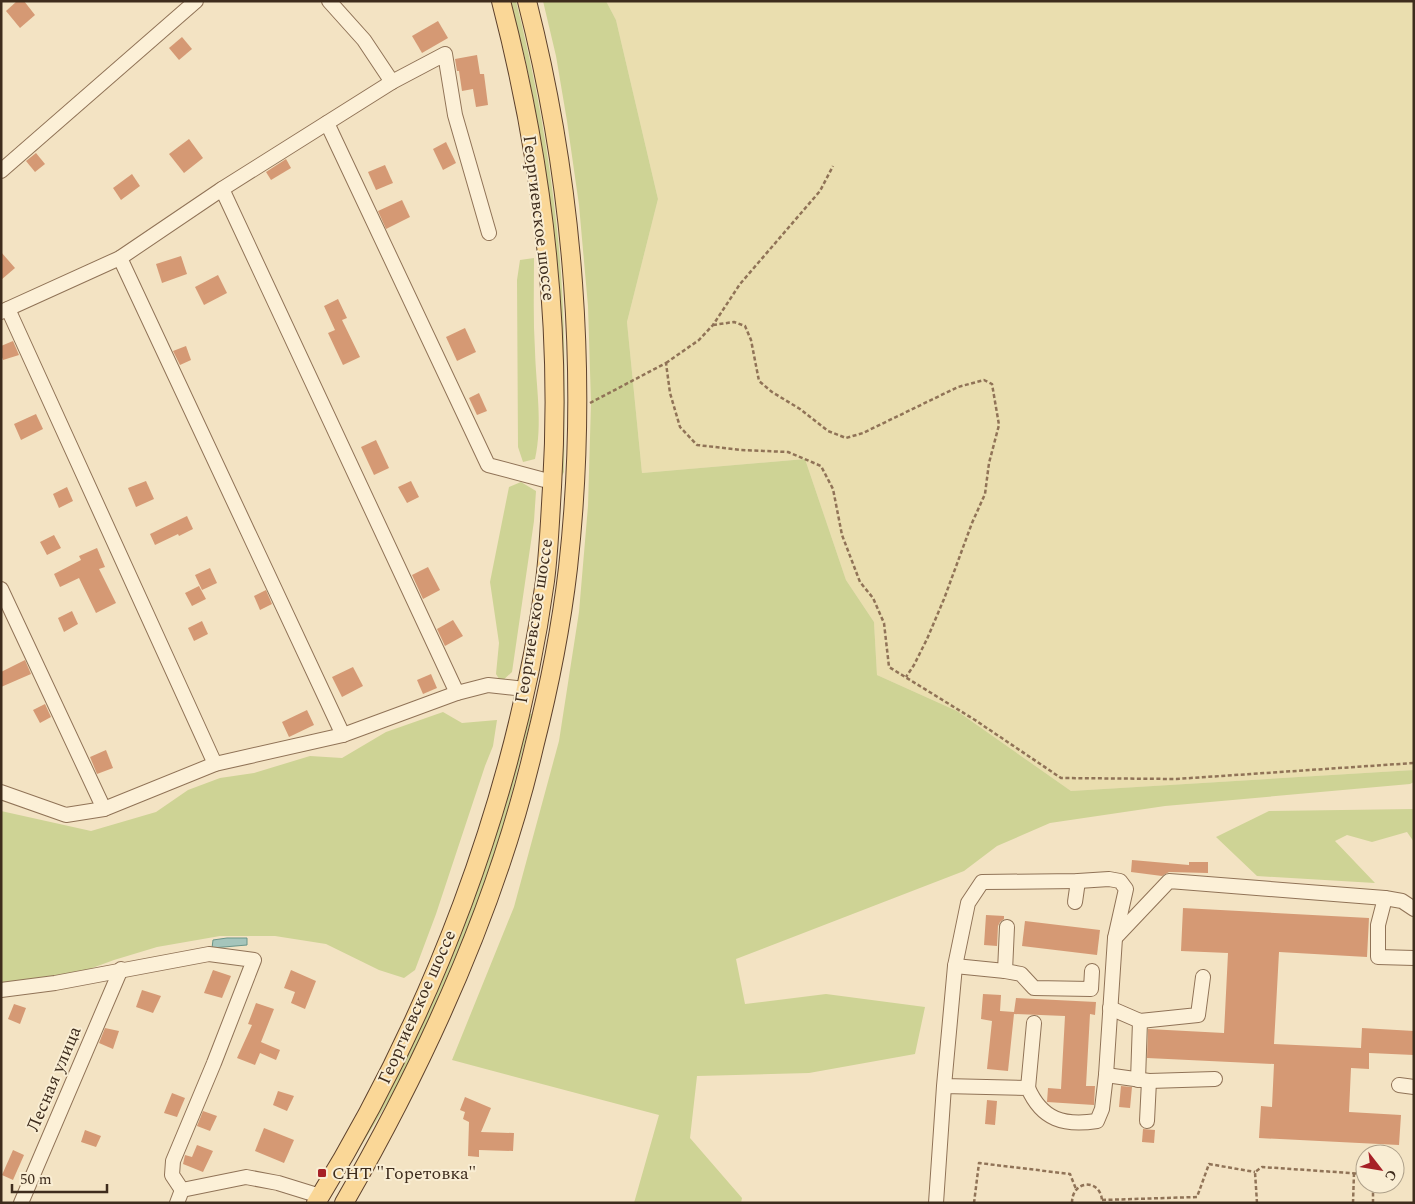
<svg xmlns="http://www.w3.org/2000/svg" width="1415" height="1204" font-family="Spectral,serif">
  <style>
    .farmland { fill: #eadeaf }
    .green { fill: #ced395 }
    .water { fill: #a5c5bb; stroke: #6b9589 }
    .building { fill: #d59974 }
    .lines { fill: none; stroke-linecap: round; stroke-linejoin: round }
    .minor-casing { stroke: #907357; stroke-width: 16 }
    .major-casing { stroke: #5d412c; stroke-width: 20 }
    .path { stroke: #907357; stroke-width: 2.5; stroke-dasharray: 4 2.5; stroke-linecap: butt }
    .minor { stroke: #fcf0d7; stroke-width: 14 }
    .major { stroke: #fad797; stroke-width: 18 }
    .poi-dot { fill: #a62026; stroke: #f9edd3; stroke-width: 2 }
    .labels { text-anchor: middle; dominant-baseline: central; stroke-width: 4; stroke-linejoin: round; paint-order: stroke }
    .street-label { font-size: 18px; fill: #3e2c1d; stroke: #f9edd3 }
    .poi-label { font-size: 18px; fill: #3e2c1d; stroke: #f9edd3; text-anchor: start }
  </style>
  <rect width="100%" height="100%" fill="#f3e3c3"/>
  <polygon class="farmland" points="606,1 1414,1 1414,770 1071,791 957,711 877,675 874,622 846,580 805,459 642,473 627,322 658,199 616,20"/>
  <g class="green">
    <path d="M 509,1 L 516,1 C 535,76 549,152 557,229 C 566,309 565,391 564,472 L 562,476 L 560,473 L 553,229 L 534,102 L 525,58 Z"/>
    <polygon points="543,1 606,1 616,20 658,199 627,322 642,473 805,459 846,580 874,622 877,675 957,711 1071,791 1414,770 1414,782 1410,784 1165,806 1050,823 997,846 964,871 736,959 745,1004 826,994 925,1007 915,1054 809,1073 697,1076 690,1138 742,1198 741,1203 634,1203 659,1115 452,1060 514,907 559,741 579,612 588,506 591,403 588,306 579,205 567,121 556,56"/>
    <path d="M 534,258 C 534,289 533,320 535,351 C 536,387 543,424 535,459 L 523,462 L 518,447 L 517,280 L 520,260 Z"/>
    <polygon points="521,482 536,491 534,521 512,672 501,682 496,674 499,643 490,582 509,487"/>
    <polygon points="443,712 462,723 497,720 493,746 485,766 436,914 415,970 404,978 379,970 326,944 275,936 220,936 157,947 114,960 62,979 1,986 1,811 91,831 156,812 188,790 220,778 254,773 310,756 342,758 386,732"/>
    <polygon points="525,713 532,714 498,847 461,949 420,1040 392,1095 355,1156 352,1154 389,1093 416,1037 456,947 492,845"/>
    <polygon points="1414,809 1414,842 1407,832 1372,842 1347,835 1335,841 1375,883 1257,876 1216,837 1269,811"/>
  </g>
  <polygon class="water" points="227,938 247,938 247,945 212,948 213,940"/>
  <g class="building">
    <polygon points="17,1 24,1 35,15 20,28 6,11"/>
    <polygon points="438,21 448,38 422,53 412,36"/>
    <polygon points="182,37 192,49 179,60 169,48"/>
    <polygon points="477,55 480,74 484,74 488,105 476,107 473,89 462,91 459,71 457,71 455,59"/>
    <polygon points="189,139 203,158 184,173 169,154"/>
    <polygon points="446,142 456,163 443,170 433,149"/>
    <polygon points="36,153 45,164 35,172 26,161"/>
    <polygon points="286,159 291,168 271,180 266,172"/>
    <polygon points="385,165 393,183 376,190 368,172"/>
    <polygon points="132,174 140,186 121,200 113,188"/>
    <polygon points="402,200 410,217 386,229 378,211"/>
    <polygon points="1,252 15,268 1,280"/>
    <polygon points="181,256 187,274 162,283 156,264"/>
    <polygon points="218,275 227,293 204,305 195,287"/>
    <polygon points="338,299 347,318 342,320 360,357 343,365 328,333 335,330 324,306"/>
    <polygon points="465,328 476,352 457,361 446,337"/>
    <polygon points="13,341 19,355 3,360 1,355 1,346"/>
    <polygon points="186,346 191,360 180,365 173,351"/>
    <polygon points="479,393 487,411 477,415 469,398"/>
    <polygon points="36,414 43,429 21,440 14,424"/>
    <polygon points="376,440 389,468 374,475 361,447"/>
    <polygon points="146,481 154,499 136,507 128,488"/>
    <polygon points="411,481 419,497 407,503 398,487"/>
    <polygon points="67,487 73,501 59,508 53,494"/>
    <polygon points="187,516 193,529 179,536 178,534 155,545 150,534"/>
    <polygon points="54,535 61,548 47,555 40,542"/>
    <polygon points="97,548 105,567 99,569 116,603 96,613 79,578 60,587 54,574 81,560 79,556"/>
    <polygon points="428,567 440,590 423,599 412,575"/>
    <polygon points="210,568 217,583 202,590 195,575"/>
    <polygon points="199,586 206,599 192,606 185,593"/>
    <polygon points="266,590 272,604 260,610 254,596"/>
    <polygon points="72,611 78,624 64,632 58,618"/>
    <polygon points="453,620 463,636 445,646 437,629"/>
    <polygon points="202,621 208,634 194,641 188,628"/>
    <polygon points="25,660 31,674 1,687 1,672"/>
    <polygon points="353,667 363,686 342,697 332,677"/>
    <polygon points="431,674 437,688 423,694 417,680"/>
    <polygon points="45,704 51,717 40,723 33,710"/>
    <polygon points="307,710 314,725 289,737 282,722"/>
    <polygon points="106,750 113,768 97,774 90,757"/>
    <polygon points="1132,860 1189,865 1189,862 1208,862 1208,873 1169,872 1162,876 1131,872"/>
    <polygon points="1183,908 1369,918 1367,957 1279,952 1274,1044 1361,1048 1362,1028 1414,1031 1414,1055 1369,1053 1369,1069 1351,1068 1349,1112 1401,1115 1399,1145 1259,1138 1261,1106 1272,1107 1274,1064 1147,1058 1148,1029 1224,1033 1228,953 1181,951"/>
    <polygon points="986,915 1004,916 1004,919 1000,922 998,926 997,946 984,945"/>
    <polygon points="1025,921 1100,930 1097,955 1022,946"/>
    <polygon points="213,970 231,976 222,998 204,993"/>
    <polygon points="291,970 316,981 305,1009 291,1003 295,992 284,988"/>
    <polygon points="142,990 161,996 153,1013 136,1007"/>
    <polygon points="983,994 1001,995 1000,1011 1014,1012 1016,998 1096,1002 1095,1015 1090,1014 1086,1086 1095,1086 1094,1105 1047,1102 1048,1088 1061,1089 1065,1016 1014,1014 1008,1071 987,1069 992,1021 981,1019"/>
    <polygon points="256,1003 274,1009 261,1042 280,1050 276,1060 260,1053 255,1065 237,1058 252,1025 248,1024"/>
    <polygon points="14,1004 26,1008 20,1024 8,1019"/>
    <polygon points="105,1028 119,1031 113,1049 99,1043"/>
    <polygon points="1121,1086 1132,1087 1130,1108 1119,1107"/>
    <polygon points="278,1091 294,1096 287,1111 273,1105"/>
    <polygon points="172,1093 185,1098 177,1117 164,1113"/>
    <polygon points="465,1097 491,1108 481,1132 514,1133 513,1151 479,1150 479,1157 468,1156 469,1122 463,1119 465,1112 460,1110"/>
    <polygon points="987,1100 997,1101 995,1125 985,1124"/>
    <polygon points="203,1111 217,1116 210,1131 197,1126"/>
    <polygon points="264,1128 294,1140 284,1163 255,1151"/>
    <polygon points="1143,1129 1155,1130 1154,1143 1142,1142"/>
    <polygon points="85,1130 101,1136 96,1147 81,1142"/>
    <polygon points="197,1145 213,1151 203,1172 183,1164 185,1155 192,1157"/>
    <polygon points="13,1150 24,1155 13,1180 2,1175"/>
  </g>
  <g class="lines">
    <g class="minor-casing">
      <g id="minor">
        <polyline points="329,1 364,40 392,82"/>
        <polyline points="327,123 488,465 552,482"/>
        <polyline points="1,171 196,1"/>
        <polyline points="222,189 457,693"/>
        <polyline points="120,258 343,735"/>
        <polyline points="8,309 215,764"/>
        <polyline points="1,312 120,258 222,189 392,82 445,54 455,115 489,233"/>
        <polyline points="1,589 104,809"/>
        <polyline points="1,792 66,815 104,809 215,764 343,735 457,693 488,685 525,689"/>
        <polyline points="1385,898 1378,925 1378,957 1414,958"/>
        <polyline points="1075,902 1078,881"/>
        <polyline points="1115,938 1169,881 1385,898 1402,901 1414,909"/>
        <polyline points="955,966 1005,971 1021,974 1034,988 1091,989 1092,971"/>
        <polyline points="1005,971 1007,927"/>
        <polyline points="1,990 55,983 209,954 254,960 214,1063 173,1161 172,1175 182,1190"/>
        <polyline points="1110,1008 1140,1021 1198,1015 1203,977"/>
        <polyline points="1106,1075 1149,1081 1215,1079"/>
        <polyline points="1138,1080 1140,1021"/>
        <polyline points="1399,1085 1414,1087"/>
        <polyline points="1028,1088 1034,1023"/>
        <polyline points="1147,1121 1149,1081"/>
        <polyline points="21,1203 121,969"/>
        <polyline points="177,1203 182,1190 246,1177 278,1183 320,1196"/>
        <path d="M 936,1203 L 944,1086 L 955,966 L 968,903 L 982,882 L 1078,881 L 1109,879 L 1120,881 L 1126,889 L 1115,938 L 1106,1075 L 1102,1109 L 1097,1121 C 1064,1126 1042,1120 1028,1088 L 944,1086"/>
      </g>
    </g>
    <g class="major-casing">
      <g id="major">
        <path d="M 316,1203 C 431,1017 515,799 545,581 C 549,550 550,519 552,487 C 562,324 542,159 501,1"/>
        <path d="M 344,1203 C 425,1062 497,906 534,747 C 549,688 561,628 568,568 C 589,380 574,185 527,1"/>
      </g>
    </g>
    <g class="path">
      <polyline points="713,325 734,322 745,326 751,340 759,381 772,392 800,409 828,431 846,438 863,433 958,387 984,380 992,384 999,425 989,463 985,494 972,523 944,599 927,639 914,665 906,677"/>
      <polyline points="666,363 699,340 713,325 740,284 820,191 833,166"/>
      <polyline points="590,403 666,363 670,393 680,427 697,445 741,450 788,452 821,466 833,489 842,535 860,582 873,598 884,623 889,667 975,720 1061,778 1176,779 1414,763"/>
      <polyline points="1102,1200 1197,1197 1209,1164 1255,1172"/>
      <polyline points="974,1203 979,1163 1070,1174 1076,1189"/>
      <path d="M 1072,1203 C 1072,1178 1103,1179 1102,1203"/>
      <polyline points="1257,1203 1255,1172 1262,1167 1365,1174"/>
      <polyline points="1353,1203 1354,1173"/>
      <polyline points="1373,1203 1373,1184"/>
    </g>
    <use href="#minor" class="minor"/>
    <use href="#major" class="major"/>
  </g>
  <rect class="poi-dot" x="317" y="1168" width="10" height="10" rx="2.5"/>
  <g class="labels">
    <g class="street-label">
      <text transform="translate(539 218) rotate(83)">Георгиевское шоссе</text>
      <text transform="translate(534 621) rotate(-81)">Георгиевское шоссе</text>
      <text transform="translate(417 1007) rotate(-66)">Георгиевское шоссе</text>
      <text transform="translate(54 1079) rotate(-67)">Лесная улица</text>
    </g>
    <g class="poi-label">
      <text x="332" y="1173">СНТ "Горетовка"</text>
    </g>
  </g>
  <rect width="1415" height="1204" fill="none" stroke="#3e2c1d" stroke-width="5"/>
  <g transform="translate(1380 1169) rotate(121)"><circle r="24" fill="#f9edd3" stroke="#aea08a"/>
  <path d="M0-4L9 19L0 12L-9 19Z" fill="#a62026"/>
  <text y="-8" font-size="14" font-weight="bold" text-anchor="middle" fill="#3e2c1d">С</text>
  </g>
  <path d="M12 1184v8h95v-8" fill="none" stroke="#3e2c1d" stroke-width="2.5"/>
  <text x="20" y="1184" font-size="15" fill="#3e2c1d" stroke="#f9edd3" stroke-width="4" paint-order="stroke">50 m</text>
</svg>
